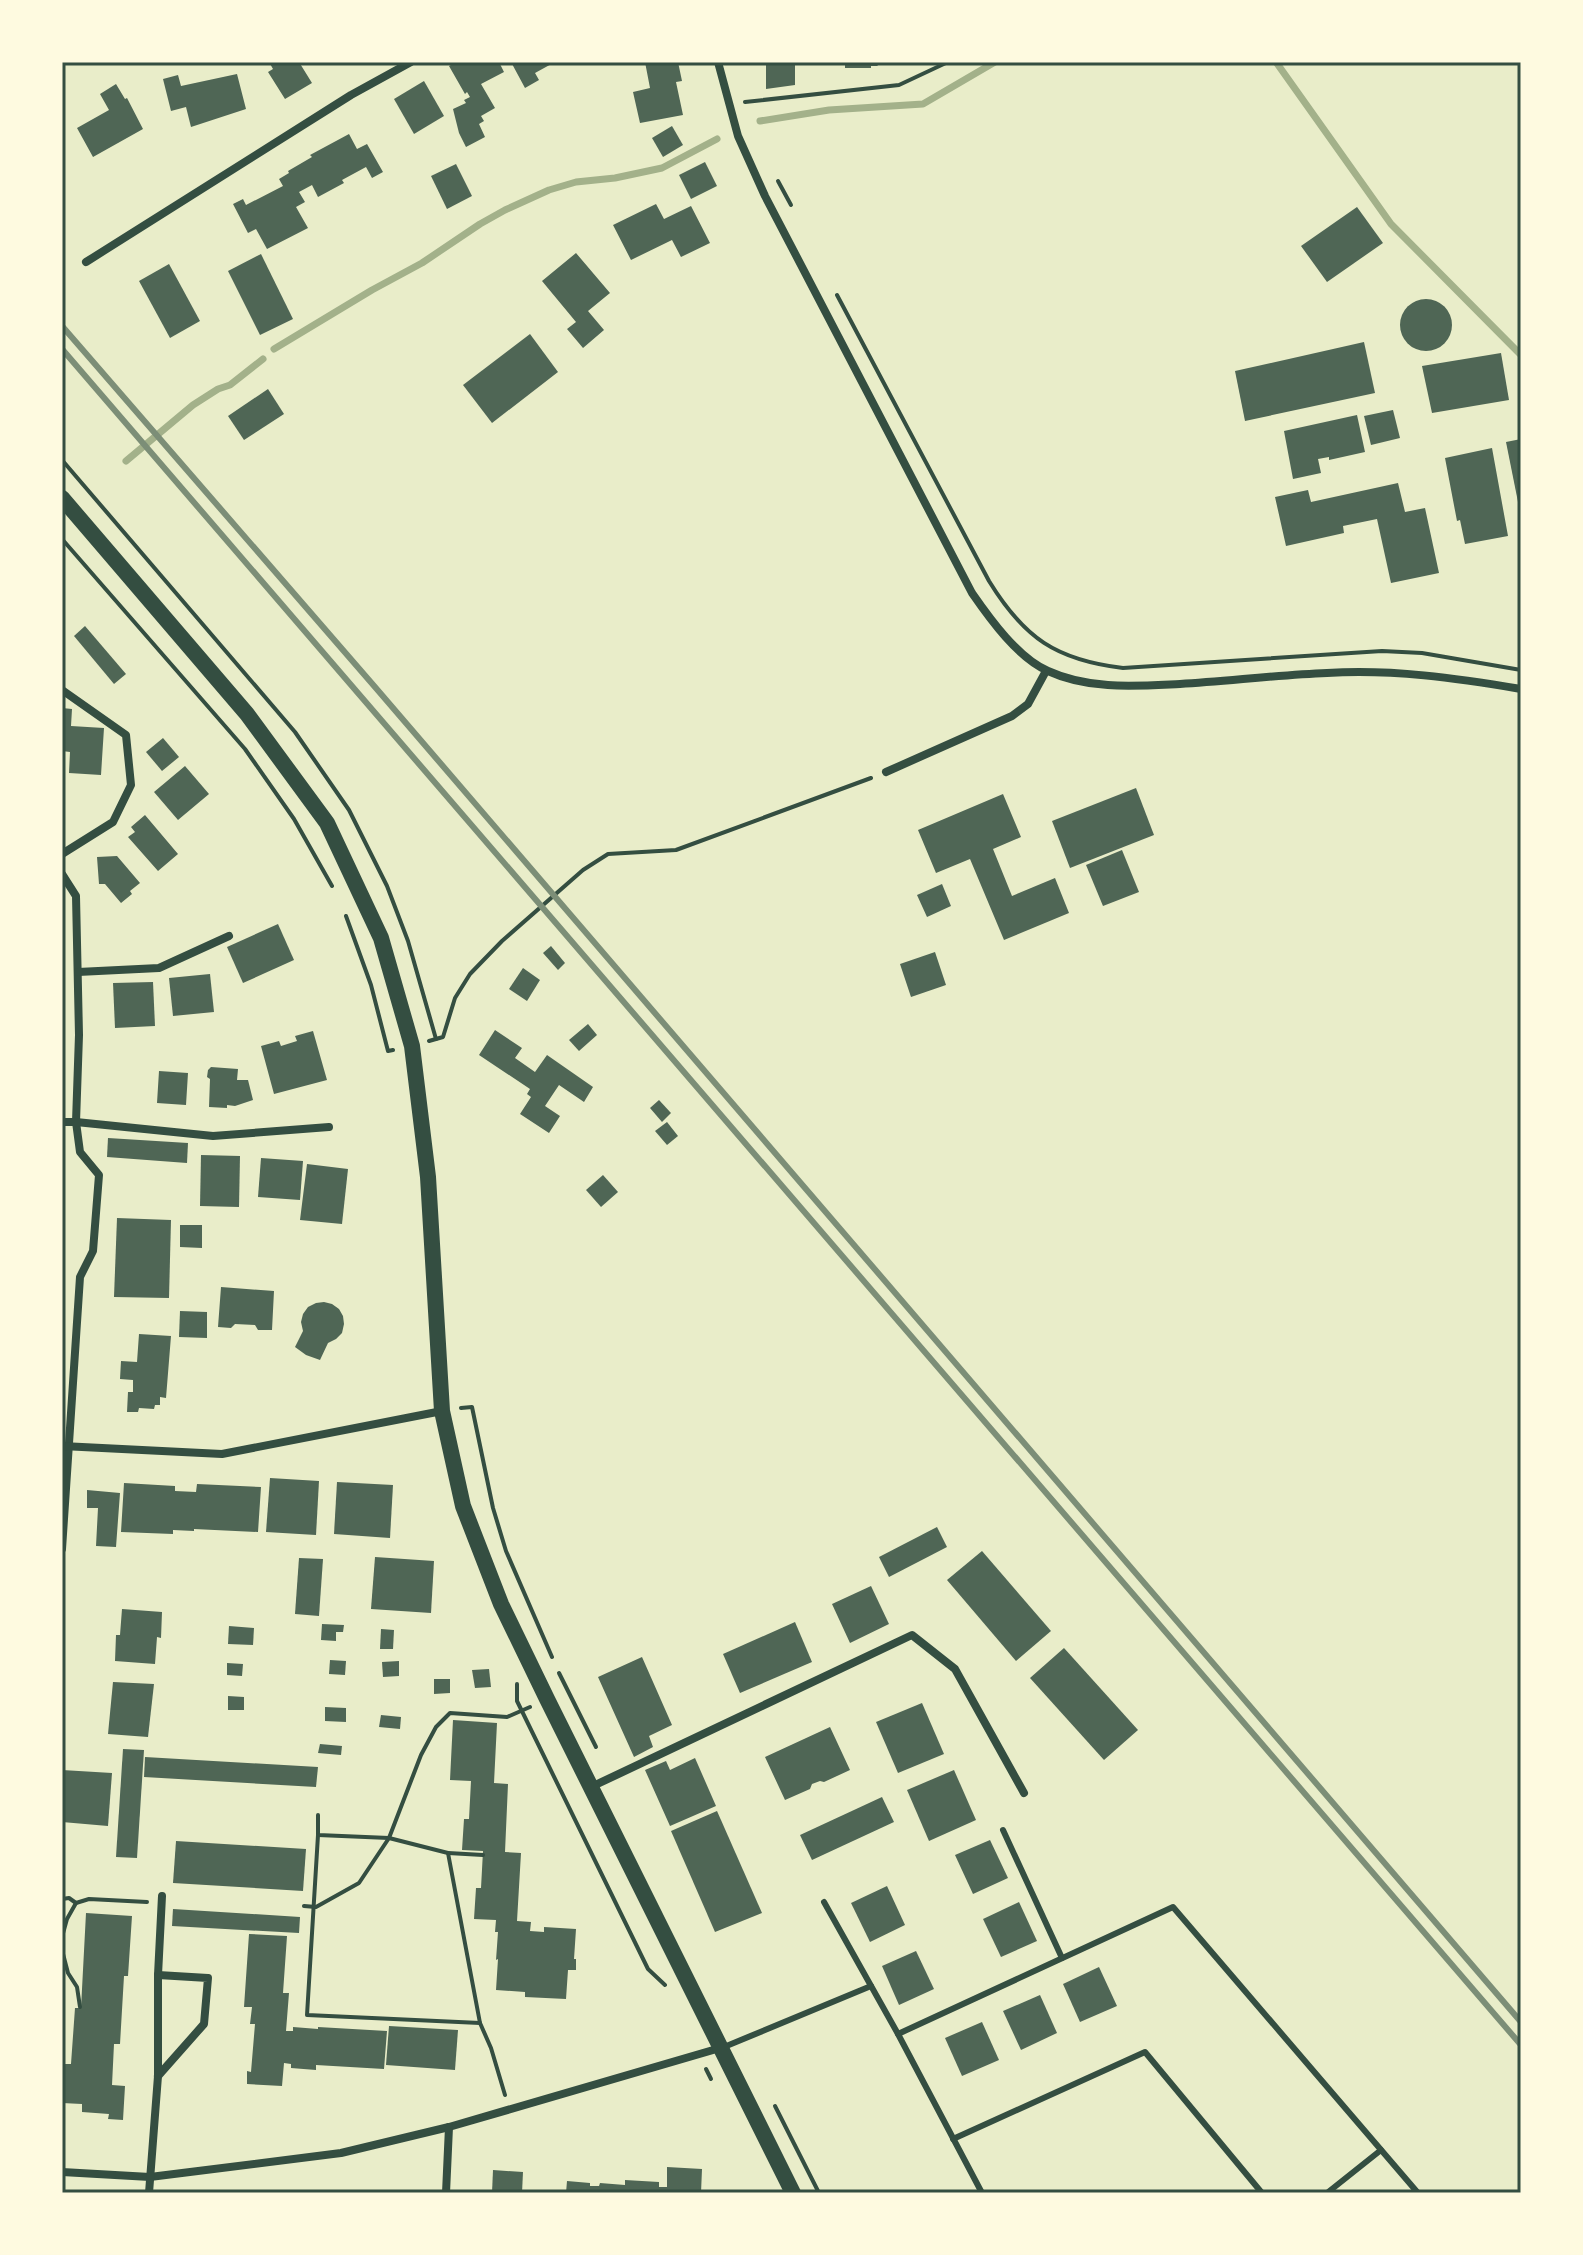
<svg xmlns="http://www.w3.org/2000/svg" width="1583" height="2255" font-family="'PT Sans Narrow',sans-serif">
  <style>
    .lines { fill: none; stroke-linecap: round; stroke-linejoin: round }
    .stream { stroke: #a3b18a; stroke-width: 7 }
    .building { fill: #4f6655 }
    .path { stroke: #344e41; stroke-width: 4 }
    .service { stroke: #344e41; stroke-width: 6 }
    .minor { stroke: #344e41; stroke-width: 8 }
    .secondary { stroke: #344e41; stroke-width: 16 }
    .rail { stroke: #7c8e77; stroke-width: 6 }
    .neatline { fill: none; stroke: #344e41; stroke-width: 3 }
  </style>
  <rect width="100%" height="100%" fill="#e9edc9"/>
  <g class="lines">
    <g class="stream">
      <polyline points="1276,62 1391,224 1521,355"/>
      <polyline points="760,121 829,110 923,104 995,62"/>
      <polyline points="274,349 372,290 422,263 480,224 505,210 549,190 576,182 615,178 662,168 717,139"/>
      <polyline points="126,461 193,405 218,389 230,385 263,359"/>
    </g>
  </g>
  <g class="building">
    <polygon points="269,62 299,62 312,83 285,99 268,72 273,69"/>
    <polygon points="456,62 499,62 504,72 481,84 495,108 481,116 484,121 479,124 485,137 466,147 459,133 453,109 466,103 464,100 470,97 467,92 465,94 449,66"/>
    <polygon points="511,62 555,62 535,73 539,80 525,88"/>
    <polygon points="645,62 678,62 682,81 676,82 683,115 640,123 633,92 650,88"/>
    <polygon points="766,62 795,62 795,85 766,89"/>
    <polygon points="845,62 882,62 877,66 871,66 871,68 845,68"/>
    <polygon points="237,74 246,109 191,127 186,107 171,111 163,79 178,75 181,86"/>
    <polygon points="424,81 444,116 414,134 394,99"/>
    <polygon points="116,84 125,99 127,98 143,129 93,157 77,128 109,110 100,94"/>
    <polygon points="672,126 683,145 663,157 652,138"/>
    <polygon points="349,134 357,149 367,144 383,172 372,178 366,167 342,180 344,183 318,197 312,185 299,192 305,202 296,207 308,228 267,249 256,229 248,233 233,204 243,199 246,205 283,186 279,179 289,173 288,171 312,157 310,155"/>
    <polygon points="705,162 717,186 691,199 679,175"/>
    <polygon points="456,164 472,196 447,209 431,176"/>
    <polygon points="656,204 664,219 691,206 710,243 681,257 672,240 631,260 613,225"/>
    <polygon points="1357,207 1383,243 1327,282 1301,246"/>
    <polygon points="576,253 610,293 588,311 604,330 583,348 567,329 576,322 542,281"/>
    <polygon points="261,254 293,319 260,335 228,271"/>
    <polygon points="169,264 200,321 170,338 139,281"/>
    <circle cx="1426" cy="325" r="26"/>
    <polygon points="530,334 558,372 492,423 463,385"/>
    <polygon points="1364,342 1375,393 1245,421 1235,371"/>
    <polygon points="1501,353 1509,400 1432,413 1422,366"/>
    <polygon points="268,389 284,414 244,440 228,416"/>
    <polygon points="1393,410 1400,438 1371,445 1364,416"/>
    <polygon points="1357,415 1365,452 1329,460 1329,457 1318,459 1321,473 1293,479 1284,431"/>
    <polygon points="1521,439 1521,512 1520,512 1506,442"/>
    <polygon points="1492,448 1508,536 1465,544 1460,520 1457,521 1445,458"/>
    <polygon points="1398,483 1405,512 1425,508 1439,573 1391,583 1377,519 1343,526 1344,533 1286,546 1275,497 1308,490 1311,502"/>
    <polygon points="85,626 126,674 114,684 74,636"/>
    <polygon points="62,708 72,709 71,726 104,728 101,775 69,773 70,752 62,751"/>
    <polygon points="163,738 179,757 162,771 146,752"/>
    <polygon points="185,766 209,794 178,820 154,792"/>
    <polygon points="1136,788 1154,835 1070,868 1052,821"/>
    <polygon points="1003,794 1021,837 993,849 1012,896 1055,878 1069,913 1004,940 970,859 936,873 918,830"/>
    <polygon points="145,815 178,854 158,871 128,837 135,832 131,827"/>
    <polygon points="1122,850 1139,892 1103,906 1086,865"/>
    <polygon points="117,856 140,883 130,891 132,894 121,903 105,884 99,884 97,857"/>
    <polygon points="942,884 951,906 927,917 917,895"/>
    <polygon points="278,924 294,960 243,983 227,947"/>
    <polygon points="551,946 565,963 558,970 543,953"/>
    <polygon points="935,952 946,985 911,997 900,964"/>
    <polygon points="523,968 540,980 527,1001 509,989"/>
    <polygon points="210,974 214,1012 173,1016 169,978"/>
    <polygon points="153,982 155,1026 115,1028 113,983"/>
    <polygon points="588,1024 597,1035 579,1051 569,1040"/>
    <polygon points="495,1030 522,1048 515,1058 535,1072 547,1055 593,1087 584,1102 559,1085 545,1106 560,1116 549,1133 520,1114 531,1097 527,1094 530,1089 479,1055"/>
    <polygon points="313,1031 327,1080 274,1094 261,1046 279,1041 281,1046 297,1041 295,1036"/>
    <polygon points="211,1067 238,1069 237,1080 248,1080 253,1100 235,1106 227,1105 227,1108 209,1107 210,1079 207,1077 208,1070"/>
    <polygon points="159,1071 188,1073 186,1105 157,1103"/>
    <polygon points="659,1100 671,1113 662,1122 650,1108"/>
    <polygon points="667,1122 678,1136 667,1145 655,1131"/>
    <polygon points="108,1138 188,1143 187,1163 107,1157"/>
    <polygon points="201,1155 240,1156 239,1207 200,1206"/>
    <polygon points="261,1158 303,1161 300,1200 258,1197"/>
    <polygon points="307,1164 348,1169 342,1224 300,1220"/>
    <polygon points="603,1175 618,1192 601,1207 586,1190"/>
    <polygon points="117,1218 171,1220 169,1298 114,1297"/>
    <polygon points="180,1225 202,1225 202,1248 180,1247"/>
    <polygon points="221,1287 274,1291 272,1330 258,1330 255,1325 235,1324 231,1328 218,1327"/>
    <polygon points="324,1302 332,1304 339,1309 343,1316 344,1324 342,1333 336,1339 328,1343 320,1360 306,1355 295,1347 303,1331 301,1322 303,1314 308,1307 316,1303"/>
    <polygon points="180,1311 207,1312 207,1338 179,1337"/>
    <polygon points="139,1334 171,1336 166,1398 160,1397 160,1405 155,1405 154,1409 139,1408 138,1412 127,1412 128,1392 133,1392 133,1380 120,1379 121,1361 137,1362"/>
    <polygon points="270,1478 319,1481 316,1535 266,1532"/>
    <polygon points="337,1482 393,1485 390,1538 334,1534"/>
    <polygon points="124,1483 175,1486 175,1491 196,1492 197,1484 261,1487 258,1532 194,1529 194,1531 173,1530 173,1534 121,1532"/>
    <polygon points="87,1490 120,1493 116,1547 96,1546 98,1508 87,1508"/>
    <polygon points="937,1527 947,1547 889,1577 879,1557"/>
    <polygon points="982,1551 1051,1631 1016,1661 947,1580"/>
    <polygon points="375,1557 434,1561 431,1613 371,1609"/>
    <polygon points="299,1558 323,1559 319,1616 295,1614"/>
    <polygon points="871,1586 889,1624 850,1643 832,1604"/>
    <polygon points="122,1609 162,1612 161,1638 157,1637 155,1664 115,1661 116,1635 120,1635"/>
    <polygon points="795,1622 812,1662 740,1693 723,1654"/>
    <polygon points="322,1624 344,1625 343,1632 336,1632 336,1641 321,1640"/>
    <polygon points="229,1626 254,1628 253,1645 228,1644"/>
    <polygon points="381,1629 394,1630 393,1649 380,1649"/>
    <polygon points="1064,1648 1138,1730 1104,1760 1030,1678"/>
    <polygon points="642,1657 672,1725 649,1736 653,1747 634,1757 598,1677"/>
    <polygon points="330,1660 346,1661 345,1675 329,1674"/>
    <polygon points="399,1661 399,1676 383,1677 382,1662"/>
    <polygon points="227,1663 243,1664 242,1676 227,1675"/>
    <polygon points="489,1669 491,1687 475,1688 472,1670"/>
    <polygon points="434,1679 450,1679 450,1693 434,1694"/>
    <polygon points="113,1682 154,1684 148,1737 108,1734"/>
    <polygon points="228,1696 244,1697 244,1710 228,1710"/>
    <polygon points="922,1703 944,1754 898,1773 876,1722"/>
    <polygon points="325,1707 346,1708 346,1722 325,1721"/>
    <polygon points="381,1715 401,1717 400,1729 379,1727"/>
    <polygon points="453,1720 497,1723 494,1783 508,1784 505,1852 521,1853 517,1921 531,1922 530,1931 544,1932 544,1927 576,1929 574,1959 576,1959 576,1970 568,1970 566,1999 525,1997 525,1992 496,1990 498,1959 496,1960 498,1932 495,1932 496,1920 474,1919 476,1888 481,1888 483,1851 462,1850 464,1819 469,1819 471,1781 450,1780"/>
    <polygon points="830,1727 850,1770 824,1782 820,1781 812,1784 810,1789 785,1800 765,1757"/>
    <polygon points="320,1744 342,1746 341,1755 318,1753"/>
    <polygon points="123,1749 144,1750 137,1858 116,1857"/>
    <polygon points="145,1757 318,1767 316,1787 144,1777"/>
    <polygon points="695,1758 716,1806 670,1826 645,1770 666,1761 670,1770"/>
    <polygon points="62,1770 112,1773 108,1826 62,1822"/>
    <polygon points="954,1770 976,1820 929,1841 907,1790"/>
    <polygon points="882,1797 894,1822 812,1860 800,1835"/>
    <polygon points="717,1811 762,1913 715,1932 671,1831"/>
    <polygon points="990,1840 1008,1878 973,1894 955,1855"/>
    <polygon points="176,1841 306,1849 303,1891 173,1883"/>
    <polygon points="887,1886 905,1925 870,1942 851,1903"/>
    <polygon points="1019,1902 1037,1941 1001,1957 983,1919"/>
    <polygon points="173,1909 300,1917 299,1933 172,1926"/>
    <polygon points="86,1913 132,1916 128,1976 124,1976 120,2044 114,2044 112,2085 125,2086 123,2120 108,2119 109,2114 82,2112 82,2104 62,2103 62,2064 71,2064 75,2008 81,2008"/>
    <polygon points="249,1934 287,1936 283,1993 289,1993 286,2031 293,2031 293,2027 318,2029 318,2027 387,2031 384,2069 316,2065 316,2070 291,2068 291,2064 284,2063 282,2086 247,2084 247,2071 251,2072 255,2024 250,2024 252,2007 244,2007"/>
    <polygon points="916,1951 934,1989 899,2005 882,1966"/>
    <polygon points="1099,1967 1117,2006 1080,2022 1063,1984"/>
    <polygon points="1040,1995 1057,2033 1021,2050 1003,2011"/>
    <polygon points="982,2022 999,2060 962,2076 945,2038"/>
    <polygon points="389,2026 458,2030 455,2070 386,2065"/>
    <polygon points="667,2167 702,2169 701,2193 566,2193 567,2181 590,2183 590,2186 599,2186 600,2183 625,2185 625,2180 659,2182 659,2187 667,2187"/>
    <polygon points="493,2170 523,2172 522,2193 492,2193"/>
  </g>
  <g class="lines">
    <g class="path">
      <polyline points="745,102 899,85 948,62"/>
      <polyline points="778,181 791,205"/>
      <path d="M 837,295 L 989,581 C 1024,638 1056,660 1123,668 L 1382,651 L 1422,653 L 1521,670"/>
      <polyline points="62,460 295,732 349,810 387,886 408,941 436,1039"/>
      <polyline points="62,539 245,749 294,819 332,886"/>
      <polyline points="346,916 371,985 388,1051 393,1050"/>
      <polyline points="429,1041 443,1037 455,998 470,974 502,941 583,870 608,854 676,850 871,778"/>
      <polyline points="461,1408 472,1407 493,1508 506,1551 552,1657"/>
      <polyline points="559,1673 596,1747"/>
      <polyline points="517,1684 517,1701 648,1969 665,1985"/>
      <polyline points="318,1815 318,1835 389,1838 448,1853 480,2023 491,2048 505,2095"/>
      <polyline points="318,1835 307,2015 480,2023"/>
      <polyline points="448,1853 483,1855"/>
      <polyline points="62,1899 69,1898 76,1903"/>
      <polyline points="304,1906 316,1907 359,1883 389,1838 421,1755 436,1727 450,1713 507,1717 530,1707"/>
      <polyline points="62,1937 67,1919 76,1903 89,1899 147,1902"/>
      <polyline points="62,1950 68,1973 77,1987 80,2007"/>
      <polyline points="706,2069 711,2079"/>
      <polyline points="775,2106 819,2193"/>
    </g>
    <g class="service">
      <polyline points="1003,1830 1062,1958"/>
      <polyline points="824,1902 898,2034"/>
      <polyline points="724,2047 871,1986"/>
      <polyline points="953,2139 1145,2052 1262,2193"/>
      <polyline points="982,2193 898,2034 1173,1907 1418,2193"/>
      <polyline points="1327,2193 1381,2150"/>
    </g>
    <g class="minor">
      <path d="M 718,62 L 738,136 L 765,196 L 972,593 C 990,619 1018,658 1048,671 C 1089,690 1136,686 1180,684 C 1229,681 1278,675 1327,673 C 1392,669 1456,678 1521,689"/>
      <polyline points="86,262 351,95 411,62"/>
      <polyline points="62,690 126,735 131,785 113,822 62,854"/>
      <polyline points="886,772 1012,716 1028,704 1046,671"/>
      <polyline points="62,874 76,896 79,1035 76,1122 80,1152 99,1175 93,1251 80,1277 62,1549"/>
      <polyline points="78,972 159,968 229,936"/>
      <polyline points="62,1122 76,1122 213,1136 329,1127"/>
      <polyline points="62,1446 222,1454 442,1411"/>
      <polyline points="591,1787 912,1635 955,1669 1024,1793"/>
      <polyline points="158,2076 204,2024 208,1978 158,1975"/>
      <polyline points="62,2172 150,2177 341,2153 449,2127 720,2048"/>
      <polyline points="149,2193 158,2076 158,1975 162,1896"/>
      <polyline points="446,2193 449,2127"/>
    </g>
    <polyline class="secondary" points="62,498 247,714 327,823 381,938 412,1046 428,1177 442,1411 463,1506 501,1604 547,1699 793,2193"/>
    <g class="rail">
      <polyline points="62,326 375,687 1521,2022"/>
      <polyline points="62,349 1521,2045"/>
    </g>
  </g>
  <rect width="1583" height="2255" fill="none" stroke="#fefae0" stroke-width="128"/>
  <rect x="64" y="64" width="1455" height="2127" class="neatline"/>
</svg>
